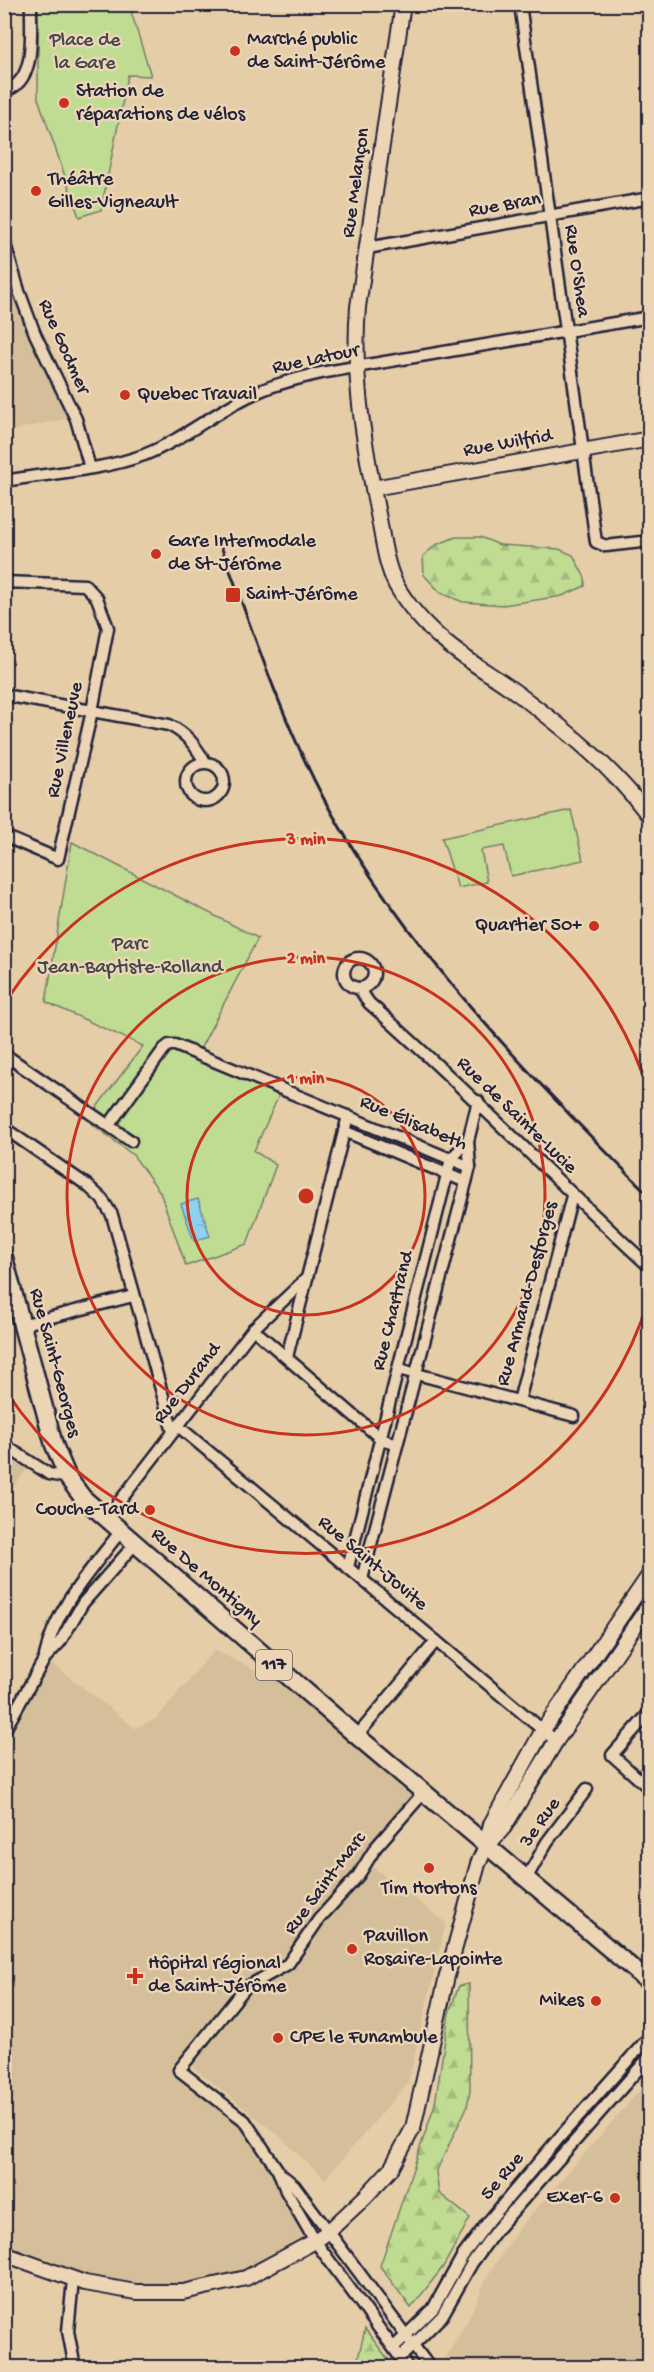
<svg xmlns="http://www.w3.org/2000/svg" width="654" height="2372" font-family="'Gochi Hand',sans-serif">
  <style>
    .built { fill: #d5be9a }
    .forest { fill: url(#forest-firs); stroke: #717e66; stroke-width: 1.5 }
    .park { fill: #c0db92; stroke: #717e66; stroke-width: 1.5 }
    .water { fill: url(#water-ripples); stroke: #638ca8; stroke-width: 1.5 }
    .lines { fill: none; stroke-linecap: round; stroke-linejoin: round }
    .street-casing { stroke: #22223b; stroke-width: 15 }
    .secondary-casing { stroke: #22223b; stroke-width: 18 }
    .primary-casing { stroke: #22223b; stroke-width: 21 }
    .street { stroke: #ecd5b5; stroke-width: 10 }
    .secondary { stroke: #ecd5b5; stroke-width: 14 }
    .primary { stroke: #ecd5b5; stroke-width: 16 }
    .rail { stroke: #22223b; stroke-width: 3 }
    .ring { fill: none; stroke: #c8321e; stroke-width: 3 }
    .poi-dot { fill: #c8321e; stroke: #ecd5b5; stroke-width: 2 }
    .labels { text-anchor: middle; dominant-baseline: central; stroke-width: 5; stroke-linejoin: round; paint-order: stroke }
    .shield { fill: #ecd5b5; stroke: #5f5860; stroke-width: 1.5 }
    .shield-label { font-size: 18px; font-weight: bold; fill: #22223b }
    .poi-label { font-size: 20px; fill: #22223b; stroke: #ecd5b5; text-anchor: start }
    .park-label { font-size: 20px; fill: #42474c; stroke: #ecd5b5 }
    .street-label { font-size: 20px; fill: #22223b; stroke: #ecd5b5 }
    .centre { fill: #c8321e; stroke: #ecd5b5; stroke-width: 3 }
    .ring-label { font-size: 18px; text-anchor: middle; font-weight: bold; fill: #c8321e; stroke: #ecd5b5; stroke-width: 5; stroke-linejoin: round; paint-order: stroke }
  </style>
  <defs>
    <pattern id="forest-firs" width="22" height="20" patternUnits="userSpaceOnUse" patternTransform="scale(1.5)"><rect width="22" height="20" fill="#c0db92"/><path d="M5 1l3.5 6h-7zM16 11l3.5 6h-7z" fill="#a5bc7f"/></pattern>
    <pattern id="water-ripples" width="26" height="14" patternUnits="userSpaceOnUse" patternTransform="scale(1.5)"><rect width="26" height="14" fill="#8ed2f0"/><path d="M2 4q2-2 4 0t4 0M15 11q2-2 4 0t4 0" fill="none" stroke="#7ab4cf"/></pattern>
  </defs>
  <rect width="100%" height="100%" fill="#e5cda8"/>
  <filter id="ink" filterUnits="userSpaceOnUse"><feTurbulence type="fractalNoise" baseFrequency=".0167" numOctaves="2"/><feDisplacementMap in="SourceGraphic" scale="12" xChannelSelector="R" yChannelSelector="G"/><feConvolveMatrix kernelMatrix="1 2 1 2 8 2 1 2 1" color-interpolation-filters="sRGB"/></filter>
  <g filter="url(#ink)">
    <g class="built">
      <polygon points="4,228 29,308 59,377 68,418 5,432"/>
      <polygon points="5,1451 28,1468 5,1496"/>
      <polygon points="214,1650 313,1698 424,1792 372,1866 446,1923 408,2083 325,2179 278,2135 188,2063 179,2070 245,2121 290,2175 329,2231 246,2278 136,2292 5,2254 5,1731 45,1658 135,1728 156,1719"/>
      <polygon points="649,2080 649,2367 445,2367 442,2364 469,2318 488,2275 521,2226"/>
    </g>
    <g class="forest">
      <polygon points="456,537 480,537 500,545 559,549 573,555 585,578 585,586 562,596 503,605 463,602 441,593 424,575 423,556 436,545"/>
      <polygon points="469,1984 470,2091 467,2107 436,2172 439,2193 470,2218 443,2267 411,2308 380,2266 435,2104 449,2013 459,1986"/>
      <polygon points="365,2329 394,2367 356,2367"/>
    </g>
    <g class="park">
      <polygon points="38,5 129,5 151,76 128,75 101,210 79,217 38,98"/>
      <polygon points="571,810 583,860 511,876 504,846 481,850 487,882 458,888 442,838"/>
      <polygon points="72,842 258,938 195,1059 279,1095 254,1151 276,1165 247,1244 186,1266 160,1192 133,1155 87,1120 143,1046 46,1002"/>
    </g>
    <polygon class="water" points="198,1199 210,1236 194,1241 181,1204"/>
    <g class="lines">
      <g class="street-casing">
        <g id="street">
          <polyline points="520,4 596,542 606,546 650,541"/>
          <path d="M 4,91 C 38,82 30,32 31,4"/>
          <polyline points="4,241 19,291 35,334 76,419 90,468"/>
          <polyline points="367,248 650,198"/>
          <path d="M 4,481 C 50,473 100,471 144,455 C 185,439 219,408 260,391 C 281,382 304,377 326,372 L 650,317"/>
          <polyline points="4,582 85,585 97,598 108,628 92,711 58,859 4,836"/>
          <path d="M 4,695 L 169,725 C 187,734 195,745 205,762"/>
          <circle cx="205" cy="782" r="19"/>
          <circle cx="359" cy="973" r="15"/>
          <path d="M 359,988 L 369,1003 C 466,1088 555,1180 650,1267"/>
          <polyline points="4,1054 131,1141"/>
          <polyline points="109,1125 164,1049 169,1045 175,1045 470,1167"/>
          <polyline points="4,1128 87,1185 102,1199 112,1215 173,1432"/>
          <polyline points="344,1131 466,1182"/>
          <polyline points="21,1325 133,1296"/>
          <polyline points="253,1329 380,1438 396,1445"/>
          <polyline points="287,1357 348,1116"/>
          <polyline points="398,1369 574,1416"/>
          <polyline points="519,1401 572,1196"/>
          <polyline points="178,1426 556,1741"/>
          <polyline points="4,1445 49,1474 68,1478"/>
          <polyline points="106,1519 253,1329 307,1278"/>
          <polyline points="348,1567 451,1159 468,1141"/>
          <polyline points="362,1579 470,1167 468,1141 478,1101"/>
          <path d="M 45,1656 C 55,1608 91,1570 120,1532"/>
          <polyline points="650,1712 612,1755 650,1789"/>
          <polyline points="4,1731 45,1658 60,1642 83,1603 135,1544"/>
          <polyline points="357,1736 436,1641"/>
          <polyline points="526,1879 547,1842 587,1789"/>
          <polyline points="279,2173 294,2185 430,2368"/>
          <polyline points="73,2280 68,2331 75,2368"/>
          <polyline points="394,2347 433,2309 462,2257 488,2222 559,2138 650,2036"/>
          <polyline points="401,2357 442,2316 472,2263 497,2229 650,2056"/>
          <polyline points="408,2368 315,2241 286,2191 279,2172 245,2121 179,2070 245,1988 288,1964 319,1919 358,1876 376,1847 424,1792"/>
        </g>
      </g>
      <g class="secondary-casing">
        <g id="secondary">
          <path d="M 403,4 L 358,307 C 352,378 365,450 379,519 C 383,541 386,565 396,585 C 409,608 427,627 446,643 C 466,660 489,673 510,688 C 562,726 611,765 650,817"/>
          <polyline points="373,488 650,439"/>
          <polyline points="488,1845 504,1827 556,1741 650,1604"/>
          <polyline points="4,2254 85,2283 136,2292 183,2292 246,2278 315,2241 329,2231 365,2197 391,2169 413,2128 447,1976 478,1864 486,1846 491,1824 543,1730 650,1574"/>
        </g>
      </g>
      <g class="primary-casing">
        <polyline id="primary" points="4,1258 54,1445 68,1478 83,1498 357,1736 650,1983"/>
      </g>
      <use href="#street" class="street"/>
      <use href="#secondary" class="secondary"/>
      <use href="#primary" class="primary"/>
      <path class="rail" d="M 219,541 C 252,628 281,719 325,801 C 407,951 530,1076 650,1196"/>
    </g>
  </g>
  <g class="ring">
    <circle cx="306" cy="1196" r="119"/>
    <circle cx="306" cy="1196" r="239"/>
    <path d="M649 1298A358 358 0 0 1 6 1391M6 1001A358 358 0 0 1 649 1094"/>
  </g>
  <g class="poi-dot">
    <circle cx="235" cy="51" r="6"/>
    <circle cx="64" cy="103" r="6"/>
    <circle cx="36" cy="191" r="6"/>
    <circle cx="125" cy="395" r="6"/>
    <circle cx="156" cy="554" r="6"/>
    <rect x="225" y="587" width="16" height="16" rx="3"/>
    <circle cx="594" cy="926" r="6"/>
    <circle cx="150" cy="1510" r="6"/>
    <circle cx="429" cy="1868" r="6"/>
    <circle cx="352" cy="1949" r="6"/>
    <path d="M132 1967h6v6h6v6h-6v6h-6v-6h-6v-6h6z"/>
    <circle cx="596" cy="2001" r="6"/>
    <circle cx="278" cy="2038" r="6"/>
    <circle cx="615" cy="2198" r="6"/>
  </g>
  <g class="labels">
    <rect class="shield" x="256" y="1650" width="36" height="30" rx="4.5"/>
    <g class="shield-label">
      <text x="274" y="1665">117</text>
    </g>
    <g class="poi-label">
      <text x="247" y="40">Marché public<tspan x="247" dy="23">de Saint-Jérôme</tspan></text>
      <text x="76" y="92">Station de<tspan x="76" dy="23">réparations de vélos</tspan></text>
      <text x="48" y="180">Théâtre<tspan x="48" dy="23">Gilles-Vigneault</tspan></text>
      <text x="137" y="395">Quebec Travail</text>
      <text x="168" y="542">Gare Intermodale<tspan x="168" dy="23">de St-Jérôme</tspan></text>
      <text x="246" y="595">Saint-Jérôme</text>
      <text x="582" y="926" text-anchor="end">Quartier 50+</text>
      <text x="138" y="1510" text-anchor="end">Couche-Tard</text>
      <text x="429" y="1889" text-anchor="middle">Tim Hortons</text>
      <text x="364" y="1937">Pavillon<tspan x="364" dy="23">Rosaire-Lapointe</tspan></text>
      <text x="148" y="1964">Hôpital régional<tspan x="148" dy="23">de Saint-Jérôme</tspan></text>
      <text x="584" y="2001" text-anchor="end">Mikes</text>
      <text x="290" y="2038">CPE le Funambule</text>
      <text x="603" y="2198" text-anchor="end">Exer-6</text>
    </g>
    <g class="park-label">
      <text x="85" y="41">Place de<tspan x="85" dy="23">la Gare</tspan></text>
      <text x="130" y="945">Parc<tspan x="130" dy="23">Jean-Baptiste-Rolland</tspan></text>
    </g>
    <g class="street-label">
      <text transform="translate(357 183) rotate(-82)">Rue Melançon</text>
      <text transform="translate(505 206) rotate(-10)">Rue Bran</text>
      <text transform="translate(576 271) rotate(82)">Rue O'Shea</text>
      <text transform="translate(63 347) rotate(66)">Rue Godmer</text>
      <text transform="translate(316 360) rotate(-12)">Rue Latour</text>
      <text transform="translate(508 444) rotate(-10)">Rue Wilfrid</text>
      <text transform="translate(66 740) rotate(-78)">Rue Villeneuve</text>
      <text transform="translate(516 1116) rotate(44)">Rue de Sainte-Lucie</text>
      <text transform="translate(413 1124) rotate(23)">Rue Élisabeth</text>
      <text transform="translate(528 1294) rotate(-75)">Rue Armand-Desforges</text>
      <text transform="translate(394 1311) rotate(-76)">Rue Chartrand</text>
      <text transform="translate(54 1363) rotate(75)">Rue Saint-Georges</text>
      <text transform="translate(188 1384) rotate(-52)">Rue Durand</text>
      <text transform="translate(372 1564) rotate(40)">Rue Saint-Jovite</text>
      <text transform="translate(206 1578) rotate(41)">Rue De Montigny</text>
      <text transform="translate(541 1823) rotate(-55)">3e Rue</text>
      <text transform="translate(326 1884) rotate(-53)">Rue Saint-Marc</text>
      <text transform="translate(503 2177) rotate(-50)">5e Rue</text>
    </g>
  </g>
  <circle cx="306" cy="1196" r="9" class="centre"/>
  <g class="ring-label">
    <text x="306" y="844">3 min</text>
    <text x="306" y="963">2 min</text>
    <text x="306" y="1083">1 min</text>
  </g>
  <rect width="654" height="2372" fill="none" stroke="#ecd5b5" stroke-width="24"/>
  <rect x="12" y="12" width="630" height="2348" fill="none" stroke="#22223b" stroke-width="2" filter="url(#ink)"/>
</svg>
